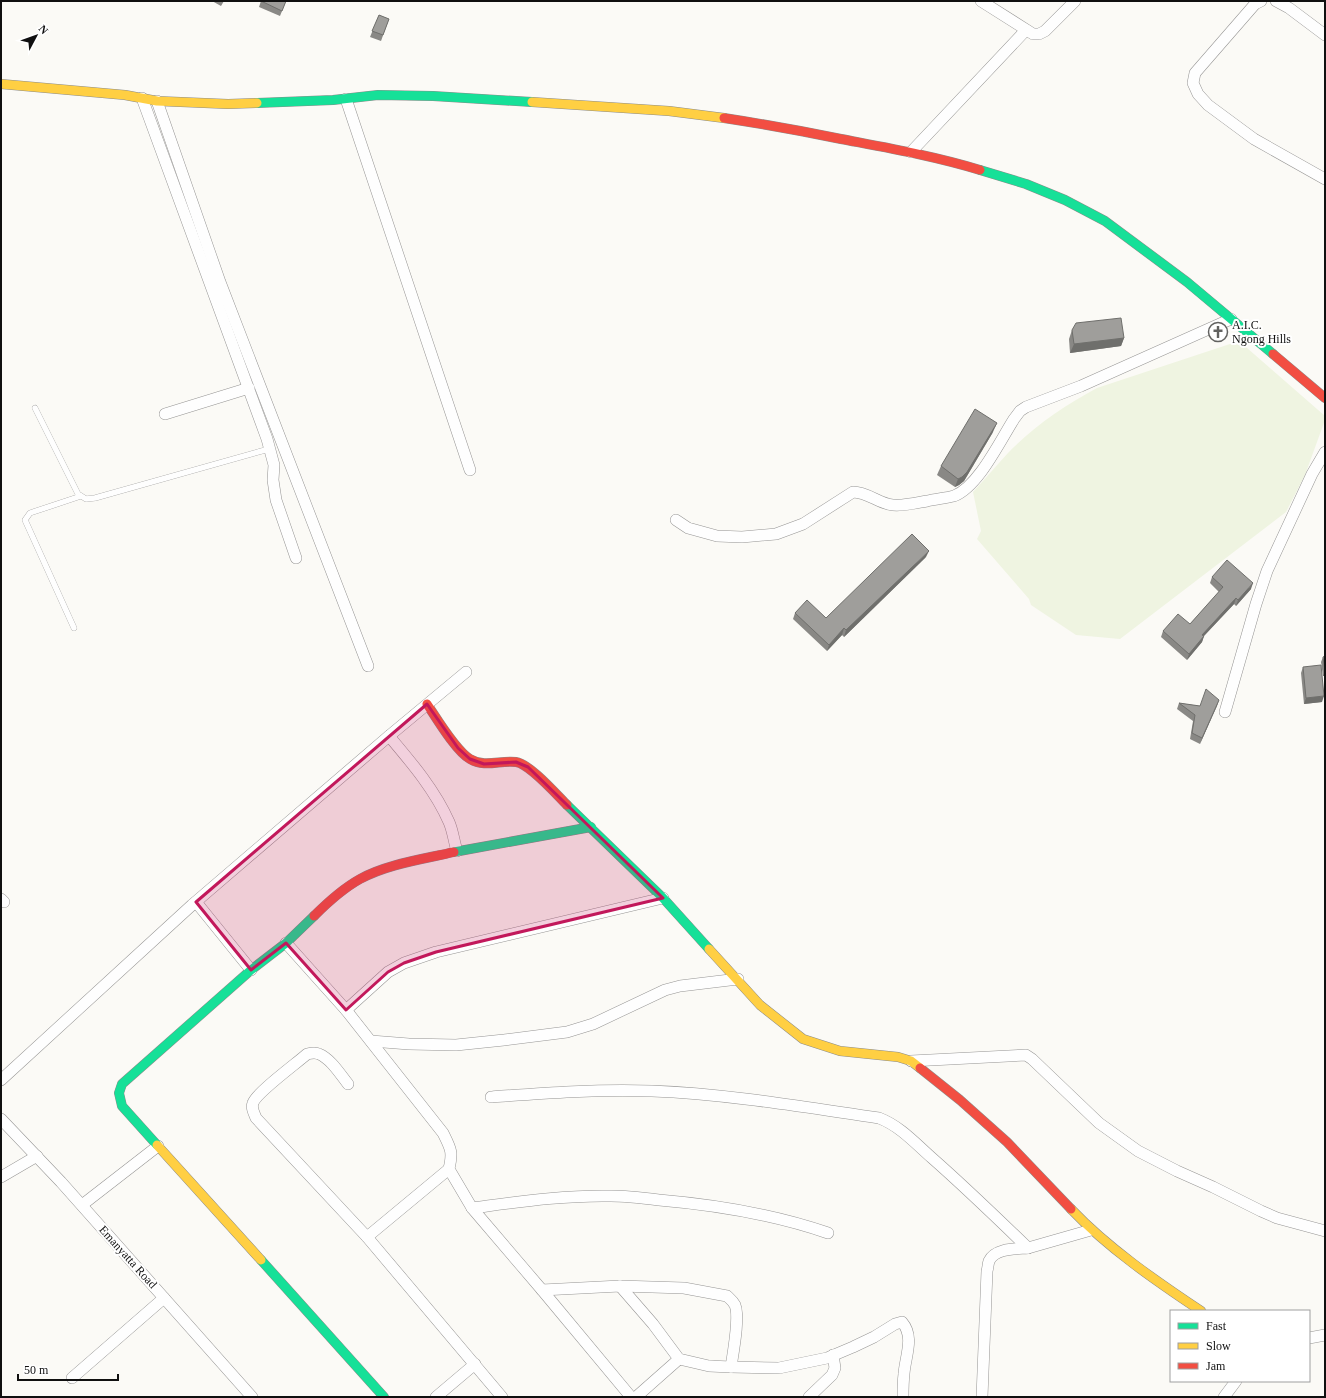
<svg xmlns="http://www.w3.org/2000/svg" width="1326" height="1398" font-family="'Times New Roman',serif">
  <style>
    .pitch { fill: #eff4e1 }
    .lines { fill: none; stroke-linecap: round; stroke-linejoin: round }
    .lane-casing { stroke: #969594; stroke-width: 6 }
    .street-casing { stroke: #969594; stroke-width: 12 }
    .fast-casing { stroke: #8c8c8a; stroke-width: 10 }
    .slow-casing { stroke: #8c8c8a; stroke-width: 10 }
    .jam-casing { stroke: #8c8c8a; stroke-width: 10 }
    .lane { stroke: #fefefe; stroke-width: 5.5 }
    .street { stroke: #fefefe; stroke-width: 11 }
    .fast { stroke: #16e098; stroke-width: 9 }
    .slow { stroke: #ffcf43; stroke-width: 9 }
    .jam { stroke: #f24e42; stroke-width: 9 }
    .wall { fill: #898885 }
    .shaded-wall { fill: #6f6f6c }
    .building { fill: #9f9e9b; stroke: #6f6f6c }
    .marked { fill: #c2185b; fill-opacity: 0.2; stroke: #c2185b; stroke-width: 3; stroke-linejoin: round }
    .labels { text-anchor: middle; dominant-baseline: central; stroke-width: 4; stroke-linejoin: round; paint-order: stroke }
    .poi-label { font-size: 12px; fill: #101010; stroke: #fff; text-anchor: start }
    .street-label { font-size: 12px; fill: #101010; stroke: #fff }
  </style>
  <rect width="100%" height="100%" fill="#fbfaf6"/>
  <path class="pitch" d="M 1239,341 L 1325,416 L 1325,420 L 1305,475 L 1286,512 L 1120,639 L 1076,635 L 1031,605 L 1029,599 L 977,539 L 981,531 L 973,492 C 985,479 996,466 1008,453 C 1033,427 1065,405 1097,388 Z"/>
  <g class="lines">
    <g class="lane-casing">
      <g id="lane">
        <polyline points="35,408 78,494 86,499 95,498 269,449"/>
        <polyline points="74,628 25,520 30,513 81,496"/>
      </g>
    </g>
    <g class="street-casing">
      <g id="street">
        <polyline points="981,1 1033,34 1039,34 1045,31 1075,1"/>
        <polyline points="1261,1 1255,4 1195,73 1193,83 1198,94 1208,105 1254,139 1325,179"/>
        <polyline points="1276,1 1289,8 1325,35"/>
        <polyline points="142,98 267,439 274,465 273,480 276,500 296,558"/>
        <polyline points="346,99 470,470"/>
        <polyline points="157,101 220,282 368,666"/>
        <polyline points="911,152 1026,30"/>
        <polyline points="165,414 249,388"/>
        <path d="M 676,520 L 688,528 L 717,536 L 742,537 L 776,534 L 803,524 L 853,492 C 868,492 879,504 893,505 C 905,506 916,503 927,501 C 936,499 946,498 954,496 C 978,487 1000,441 1014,419 L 1020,411 L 1026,407 L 1081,386 L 1231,319"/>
        <polyline points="1225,712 1256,604 1267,571 1312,474 1325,452"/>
        <path d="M 389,736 C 411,762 435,790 449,822 C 453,831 454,842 457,851"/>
        <polyline points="1,899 4,902"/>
        <polyline points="196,902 251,970"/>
        <path d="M 286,943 L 346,1010 L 443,1133 C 451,1149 453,1152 449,1169 L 472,1208 L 542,1290 L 631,1397"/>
        <polyline points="346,1010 388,972 404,963 436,952 663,898"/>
        <polyline points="371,1041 409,1044 456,1045 504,1040 567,1032 593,1024 665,990 680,986 738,979"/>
        <polyline points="911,1061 1026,1055 1032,1059 1099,1123 1138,1151 1177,1171 1213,1187 1261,1211 1277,1218 1325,1231"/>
        <polyline points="1,1080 192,905 389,736 466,672"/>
        <path d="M 348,1084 C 340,1074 331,1059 319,1054 C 315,1052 311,1053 307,1054 C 297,1063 256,1093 253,1103 C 251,1108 254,1113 256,1118 L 367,1237 L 502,1397"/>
        <path d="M 491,1097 C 545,1093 598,1089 652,1091 C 728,1094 803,1107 879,1118 C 900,1126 915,1143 932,1158 C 965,1187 996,1217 1028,1248 L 1091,1230"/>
        <polyline points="1,1119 61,1182 252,1397"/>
        <polyline points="1,1177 37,1156"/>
        <polyline points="82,1205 158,1146"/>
        <path d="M 472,1208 C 518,1202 564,1195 611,1196 C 627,1196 643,1198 659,1200 C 717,1205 773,1214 828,1233"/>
        <polyline points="367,1237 449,1169"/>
        <path d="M 620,1286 L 653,1324 L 679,1359 L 709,1366 L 731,1367 L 779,1368 L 827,1358 L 853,1347 L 874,1337 L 895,1324 L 902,1322 C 915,1337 905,1357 904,1374 C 903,1382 903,1390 903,1397"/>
        <path d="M 542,1290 L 620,1286 L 684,1288 L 727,1296 C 730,1299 733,1301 735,1305 C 740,1317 733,1353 731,1367"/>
        <polyline points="1309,1338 1325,1335"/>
        <polyline points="72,1378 164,1298"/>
        <polyline points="436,1397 475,1364"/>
        <polyline points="636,1397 679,1359"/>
        <polyline points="809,1397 832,1375 835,1368 833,1355"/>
        <path d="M 982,1397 L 987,1271 C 988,1268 988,1264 989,1261 C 995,1248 1016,1249 1028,1248"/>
        <polyline points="1224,1397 1236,1381"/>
      </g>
    </g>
    <g class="fast-casing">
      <g id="fast">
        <polyline points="257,103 333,100 378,95 433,96 532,102"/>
        <polyline points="980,170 1026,184 1065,200 1105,221 1187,282 1273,354"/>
        <polyline points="567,805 663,898 709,949"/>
        <polyline points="454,852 591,827"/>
        <polyline points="157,1145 122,1106 119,1093 122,1084 251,970 286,943 314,916"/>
        <polyline points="261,1260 384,1397"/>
      </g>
    </g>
    <g class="slow-casing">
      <g id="slow">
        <polyline points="1,84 125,95 157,101 228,104 257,103"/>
        <polyline points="532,102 669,111 724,118"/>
        <polyline points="709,949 760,1005 803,1039 840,1051 898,1057 911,1061 920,1068"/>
        <polyline points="157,1145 261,1260"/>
        <path d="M 1071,1209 C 1108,1248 1156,1281 1201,1311"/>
      </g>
    </g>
    <g class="jam-casing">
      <g id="jam">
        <path d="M 724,118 C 763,124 802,131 841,139 C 888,148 934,156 980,170"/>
        <polyline points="1273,354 1325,398"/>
        <path d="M 427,704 C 437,719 456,751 470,759 C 485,768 500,760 516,762 C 530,764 556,794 567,805"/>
        <path d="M 314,916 C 328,902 342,889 360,879 C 387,864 424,859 454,852"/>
        <polyline points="920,1068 960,1100 1007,1142 1071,1209"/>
      </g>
    </g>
    <use href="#lane" class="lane"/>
    <use href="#street" class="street"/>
    <use href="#fast" class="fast"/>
    <use href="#slow" class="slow"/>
    <use href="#jam" class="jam"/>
  </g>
  <g class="wall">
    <polygon points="212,1 224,1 221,6"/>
    <polygon points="261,1 286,1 280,16 259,7"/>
    <polygon points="379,15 389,19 381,41 370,37"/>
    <polygon points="1072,330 1124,338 1121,346 1070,353 1069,339"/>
    <polygon points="993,432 964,481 959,485 955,487 937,475 941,466"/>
    <polygon points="926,557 844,637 842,635 827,651 793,619 795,613 826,618"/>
    <polygon points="1212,577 1251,589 1236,606 1234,604 1204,636 1202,642 1187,660 1161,637 1163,631 1190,624 1219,592 1210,583"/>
    <polygon points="1325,656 1325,676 1323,676 1321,662 1323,657"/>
    <polygon points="1303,667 1322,702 1304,704 1301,673"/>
    <polygon points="1219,700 1200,744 1190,739 1193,721 1177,709 1179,703 1200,706"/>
  </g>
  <g class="shaded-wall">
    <polygon points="1124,338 1121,346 1070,353 1074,344"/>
    <polygon points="997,423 993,432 964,481 959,485 955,487 958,479"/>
    <polygon points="929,551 926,557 844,637 846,630"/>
    <polygon points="1253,583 1251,589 1236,606 1238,600"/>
    <polygon points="1236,598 1234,604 1200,640 1202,635"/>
    <polygon points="844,628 842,635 827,651 829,645"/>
    <polygon points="1204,636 1202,642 1187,660 1189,654"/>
    <polygon points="1325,671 1325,676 1323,676"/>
    <polygon points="1324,696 1322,702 1304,704 1306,698"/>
    <polygon points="1219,700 1217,706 1200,744 1202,738"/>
  </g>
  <g class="building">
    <polygon points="261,1 286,1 282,11"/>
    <polygon points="379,15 389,19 383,35 372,31"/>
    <polygon points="1121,318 1124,338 1074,344 1072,330 1076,323"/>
    <polygon points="975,409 997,423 967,472 962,477 958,479 941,466"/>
    <polygon points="912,534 929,551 846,630 844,628 829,645 795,613 807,600 826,618"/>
    <polygon points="1227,560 1253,583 1238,600 1236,598 1202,635 1204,636 1189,654 1163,631 1178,614 1190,624 1223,587 1212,577"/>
    <polygon points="1325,656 1325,671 1323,657"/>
    <polygon points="1321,665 1324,696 1306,698 1303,667"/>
    <polygon points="1206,689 1219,700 1202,738 1192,733 1195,715 1179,703 1200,706"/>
  </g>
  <path class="marked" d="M 427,704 L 458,748 L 470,759 L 484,764 L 516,762 L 528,767 L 663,898 L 436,952 L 404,963 L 388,972 L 346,1010 L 286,943 L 251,970 L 196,902 Z"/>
  <defs>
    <g id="church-ring" transform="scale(1)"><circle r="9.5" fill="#fff" stroke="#626260" stroke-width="1.5"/><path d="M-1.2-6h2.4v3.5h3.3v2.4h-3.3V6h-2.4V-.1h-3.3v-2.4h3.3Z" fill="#626260"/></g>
  </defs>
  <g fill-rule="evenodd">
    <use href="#church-ring" x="1218" y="332"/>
  </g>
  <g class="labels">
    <g class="poi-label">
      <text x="1232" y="325">A.I.C.<tspan x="1232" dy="14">Ngong Hills</tspan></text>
    </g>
    <g class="street-label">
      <text transform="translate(128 1257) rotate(48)">Emanyatta Road</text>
    </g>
  </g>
  <rect width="1326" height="1398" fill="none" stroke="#101010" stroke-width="4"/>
  <rect x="1170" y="1310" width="140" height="72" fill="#ffffff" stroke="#9f9f9f"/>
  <rect x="1178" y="1323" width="20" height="6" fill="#16e098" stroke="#9f9f9f"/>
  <text x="1206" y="1330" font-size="12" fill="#101010">Fast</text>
  <rect x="1178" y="1343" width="20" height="6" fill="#ffcf43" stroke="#9f9f9f"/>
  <text x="1206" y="1350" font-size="12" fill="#101010">Slow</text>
  <rect x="1178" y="1363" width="20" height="6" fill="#f24e42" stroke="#9f9f9f"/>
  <text x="1206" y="1370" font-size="12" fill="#101010">Jam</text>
  <g transform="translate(36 36) rotate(49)" stroke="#ffffff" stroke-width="3" paint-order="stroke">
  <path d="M0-3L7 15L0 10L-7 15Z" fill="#101010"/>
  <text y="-6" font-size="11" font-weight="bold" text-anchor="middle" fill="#101010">N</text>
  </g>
  <path d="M18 1374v6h100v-6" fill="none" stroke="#101010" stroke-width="2"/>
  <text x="24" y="1374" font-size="12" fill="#101010" stroke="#ffffff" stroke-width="3" paint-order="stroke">50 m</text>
</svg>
